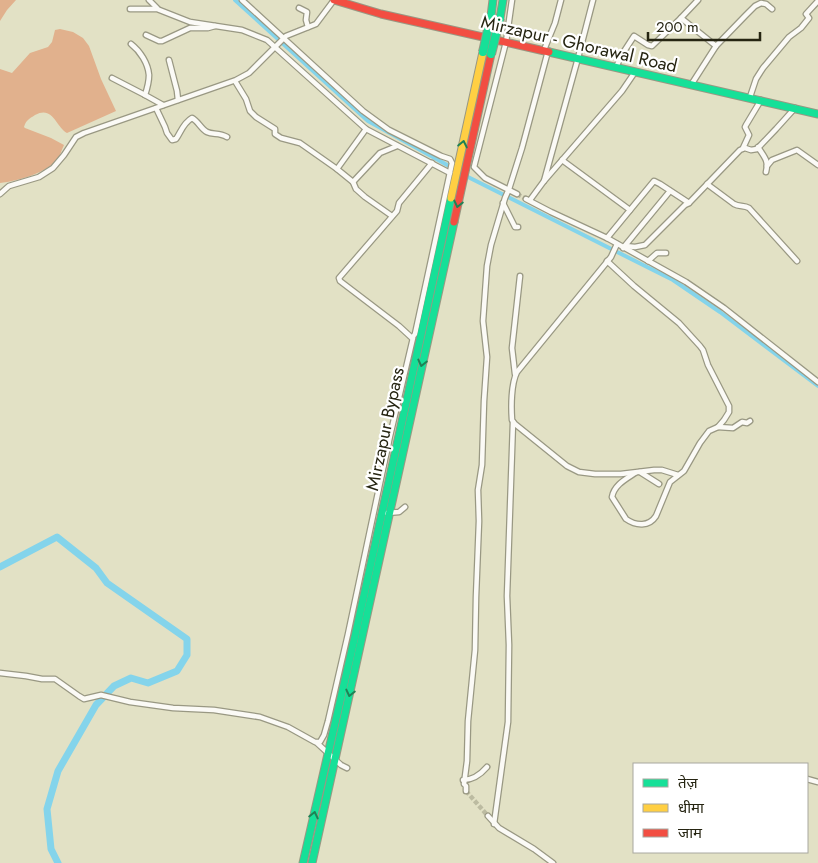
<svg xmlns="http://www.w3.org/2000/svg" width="818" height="863" font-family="Jost,'Noto Sans Devanagari',sans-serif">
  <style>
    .forest { fill: #e1b18d }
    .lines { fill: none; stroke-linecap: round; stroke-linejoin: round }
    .canal { stroke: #84d4eb; stroke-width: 4 }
    .river { stroke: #84d4eb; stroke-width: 7 }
    .street-tunnel { stroke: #bcbba1; stroke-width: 4.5; stroke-dasharray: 4.5 2; stroke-linecap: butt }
    .street-casing { stroke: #999883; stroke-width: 7 }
    .fast-casing { stroke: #999883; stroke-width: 9 }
    .slow-casing { stroke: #999883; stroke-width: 9 }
    .jam-casing { stroke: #999883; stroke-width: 9 }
    .street { stroke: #fbfaf6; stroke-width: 4.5 }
    .fast { stroke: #16e098; stroke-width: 7 }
    .slow { stroke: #ffcf43; stroke-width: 7 }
    .jam { stroke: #f24e42; stroke-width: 7 }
    .fast-bridge-casing { stroke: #999883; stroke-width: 10; stroke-linecap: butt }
    .fast-bridge { stroke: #16e098; stroke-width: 8 }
    .oneway { stroke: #1e8255 }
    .labels { text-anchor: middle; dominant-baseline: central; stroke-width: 4.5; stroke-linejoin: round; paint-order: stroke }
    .street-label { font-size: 18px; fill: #262512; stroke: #fff }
  </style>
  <rect width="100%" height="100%" fill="#e2e1c5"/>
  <g class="forest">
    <polygon points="0,0 16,0 7,10 0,21"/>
    <path d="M 60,29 L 73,32 L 83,38 L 89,46 L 101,79 L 116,111 L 67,133 C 56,127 53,105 35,115 C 29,119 26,120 24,127 L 25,128 L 51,138 L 64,145 C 62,149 61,153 59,157 C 48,173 18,181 0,183 L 0,69 L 12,73 L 30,53 L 48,47 L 52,42 L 55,30 Z"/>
  </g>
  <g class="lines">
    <g class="canal">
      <polyline points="235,0 368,121 458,171"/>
      <polyline points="464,175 673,280 720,312 818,386"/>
    </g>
    <polyline class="river" points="0,567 57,537 96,568 107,583 187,639 187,655 177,671 148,683 131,678 114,686 96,705 58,771 47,809 51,849 58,863"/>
    <g class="street-tunnel">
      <polyline points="517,194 526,199"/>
      <polyline points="466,791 488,816"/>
    </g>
    <g class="street-casing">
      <g id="street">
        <polyline points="149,0 157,8"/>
        <polyline points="242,0 363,111 389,130 441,156 450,159 452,163 415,334 412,338 399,326 340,281 339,278 397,211 399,203 432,163"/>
        <polyline points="512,0 506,42 474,167 485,178 517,194"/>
        <polyline points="299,8 307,12 306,20 308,27"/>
        <polyline points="130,9 157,9 190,22 242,30 267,40 366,129 450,173"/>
        <polyline points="681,18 698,0"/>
        <polyline points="146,35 159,41 162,41 190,28 208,28 215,26"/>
        <path d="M 131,44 C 140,51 148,63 149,75 C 149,82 147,89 145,95 L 163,105"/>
        <polyline points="544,50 555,23 561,0"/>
        <polyline points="169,60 177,91 178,100"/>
        <polyline points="616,67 623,53 634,36 648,45 652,46 681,18 716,46"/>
        <polyline points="112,78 145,95"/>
        <polyline points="235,81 246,99 250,111 256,117 275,129 275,134 281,138 300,143 337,169 353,182 356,189 365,197 392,216"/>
        <polyline points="691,85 716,46 745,16 755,6 761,3 766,4 772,9"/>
        <polyline points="750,97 756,79 763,68 789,37 801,28 809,18 806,14 818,1"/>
        <path d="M 156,108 L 165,127 L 167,133 L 172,140 L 176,139 C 181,132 183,123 192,118 C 198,121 201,129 207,132 C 213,135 219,132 227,137"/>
        <path d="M 758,147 C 764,157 769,160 766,172"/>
        <polyline points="743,148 749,135 745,127 746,125 761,100"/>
        <polyline points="562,160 630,210"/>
        <polyline points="767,166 772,160 797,150 818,165"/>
        <polyline points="337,169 366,129"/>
        <polyline points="544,181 578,58 593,0"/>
        <polyline points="353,182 380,153 397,146"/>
        <path d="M 707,184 L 734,204 C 739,207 744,205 749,208 L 797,261"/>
        <polyline points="0,194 9,186 39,177 53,168 64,155 76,137 84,133 236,80 249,73 286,36 316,24 334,0"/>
        <polyline points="526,199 551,212 607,238 686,282 724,308 818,382"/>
        <polyline points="530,200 544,181 622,91 635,72"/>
        <polyline points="503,203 515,227 518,227"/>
        <polyline points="607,238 654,181 660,184 689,203"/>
        <path d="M 617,244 L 611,257 L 517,372 C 511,384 511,407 512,420 L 515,424 L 567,466 L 579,472 L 595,474 L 621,474 L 654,470 L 662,470 L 678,475"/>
        <polyline points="625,246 635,247 645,245 685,205 689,203 740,150 745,148 751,150 757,149 776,129 795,108"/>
        <polyline points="623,248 670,191"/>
        <path d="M 607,261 L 634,286 L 679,323 L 700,346 L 703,350 L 708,365 L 729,406 L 729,412 L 724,420 L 718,427 L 709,431 L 700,443 L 684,471 L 670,482 L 656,516 C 649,527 636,526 626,519 L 612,497 C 614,485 626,479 635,473"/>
        <polyline points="648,261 657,253 666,253"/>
        <polyline points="515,374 512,348 520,276"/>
        <polyline points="718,427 733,428 742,422 747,423 750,421"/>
        <polyline points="640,472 659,484"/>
        <polyline points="387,513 399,512 405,507"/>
        <polyline points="0,673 26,676 42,679 55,679 79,696 84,699 101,695 130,702 173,708 214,710 260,717 288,727 315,742 320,742 324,735 328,721 348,634 390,436 413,338"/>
        <polyline points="317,743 341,765 347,768"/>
        <polyline points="807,779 818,782"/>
        <path d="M 463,780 C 473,780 481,774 487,767"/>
        <polyline points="466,791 466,786 464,784 467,761 468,721 475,650 476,597 479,521 478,490 482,465 484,401 487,357 483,321 487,266 491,245 505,198 509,189 522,148 548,51"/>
        <polyline points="488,816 499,828 534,849 553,863"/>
        <polyline points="494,824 508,722 509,645 507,596 513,422"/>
      </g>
    </g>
    <g class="fast-casing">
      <g id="fast">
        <polyline points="491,16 493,0"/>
        <polyline points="500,18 503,0"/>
        <polyline points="549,52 818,114"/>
        <polyline points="303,863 355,636 451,198"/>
        <polyline points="312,863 454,222"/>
      </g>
    </g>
    <g class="slow-casing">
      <polyline id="slow" points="451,198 483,52"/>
    </g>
    <g class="jam-casing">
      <g id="jam">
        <polyline points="334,0 381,14 549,52"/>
        <polyline points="454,222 491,54"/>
      </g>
    </g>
    <use href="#street" class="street"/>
    <use href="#fast" class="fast"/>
    <use href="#slow" class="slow"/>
    <use href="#jam" class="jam"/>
    <g class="fast-bridge-casing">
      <g id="fast-bridge">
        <polyline points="483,52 491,16"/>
        <polyline points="491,54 500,18"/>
      </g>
    </g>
    <use href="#fast-bridge" class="fast-bridge"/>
  </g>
  <defs><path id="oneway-chevron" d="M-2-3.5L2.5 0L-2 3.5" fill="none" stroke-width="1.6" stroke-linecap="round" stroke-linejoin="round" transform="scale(1.25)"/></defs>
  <g class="oneway">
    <use href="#oneway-chevron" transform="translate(463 144) rotate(-78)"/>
    <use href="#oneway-chevron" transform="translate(458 204) rotate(103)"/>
    <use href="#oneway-chevron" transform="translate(422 363) rotate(103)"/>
    <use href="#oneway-chevron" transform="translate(350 693) rotate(103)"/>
    <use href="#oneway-chevron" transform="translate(314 815) rotate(-77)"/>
  </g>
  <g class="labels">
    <g class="street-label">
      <text transform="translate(579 44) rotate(13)">Mirzapur - Ghorawal Road</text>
      <text transform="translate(385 429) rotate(-78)">Mirzapur Bypass</text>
    </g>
  </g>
  <rect x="633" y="763" width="175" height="90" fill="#ffffff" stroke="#a8a8a0"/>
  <rect x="643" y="779" width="25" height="8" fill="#16e098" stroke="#a8a8a0"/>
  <text x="678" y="788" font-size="15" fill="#262512">तेज़</text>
  <rect x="643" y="804" width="25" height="8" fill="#ffcf43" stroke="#a8a8a0"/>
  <text x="678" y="813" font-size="15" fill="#262512">धीमा</text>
  <rect x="643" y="829" width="25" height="8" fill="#f24e42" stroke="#a8a8a0"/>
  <text x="678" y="838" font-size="15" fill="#262512">जाम</text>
  <path d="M648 32v8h112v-8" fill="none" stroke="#262512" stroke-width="2.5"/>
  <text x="656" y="32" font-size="15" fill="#262512" stroke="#ffffff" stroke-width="4" paint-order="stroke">200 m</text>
</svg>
